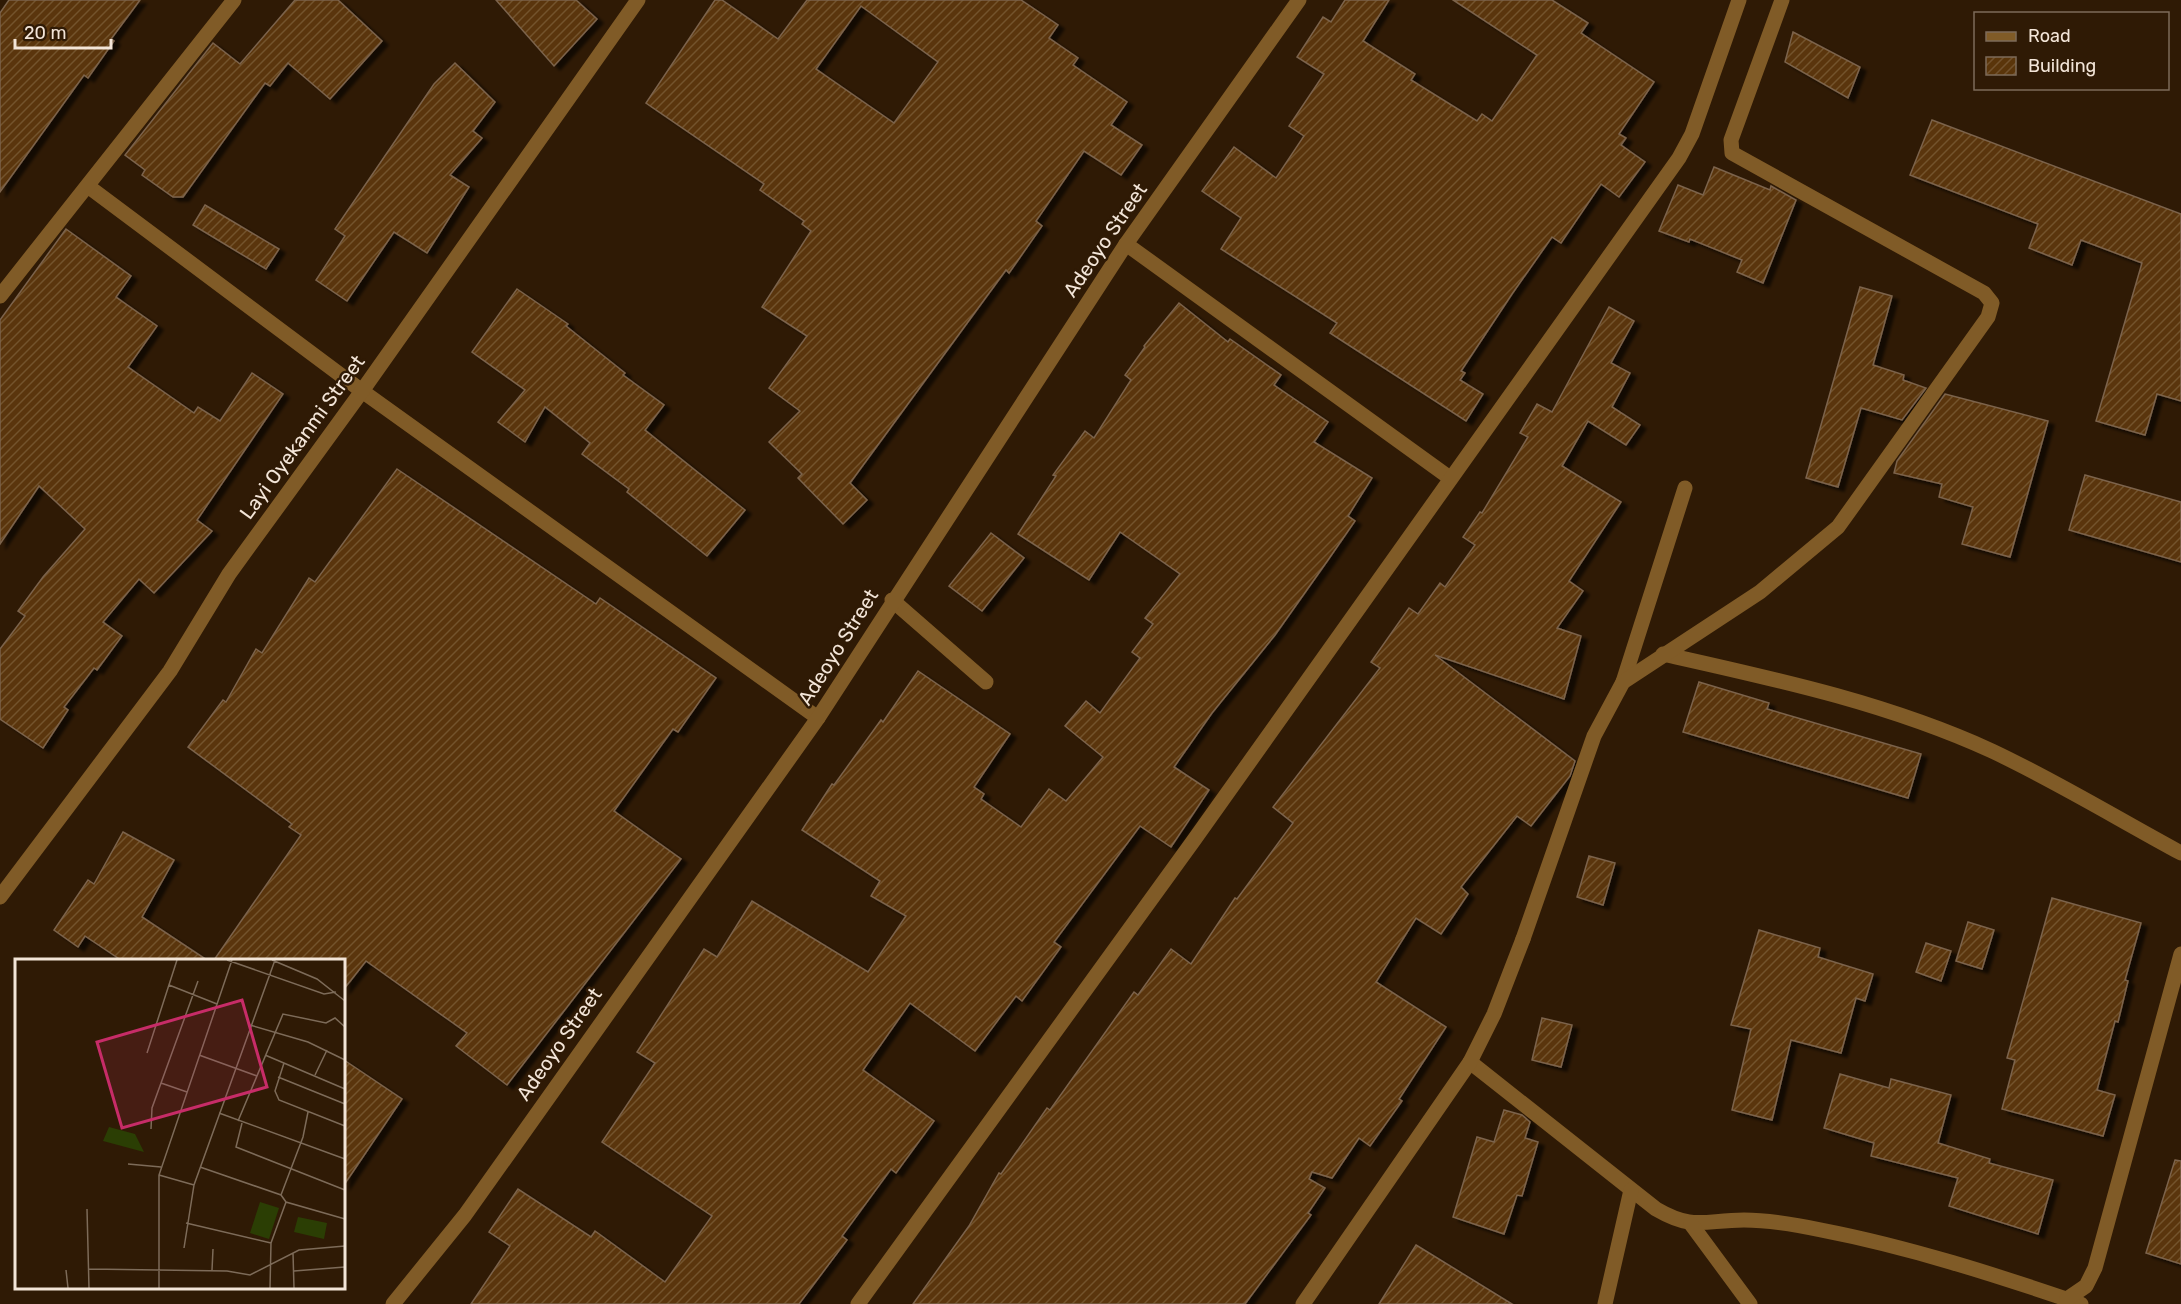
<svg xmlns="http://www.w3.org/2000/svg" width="2181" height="1304" font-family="Rubik,sans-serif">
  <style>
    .building { fill: url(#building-hatch); stroke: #7c634c; stroke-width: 1.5; fill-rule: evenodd; filter: url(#shadow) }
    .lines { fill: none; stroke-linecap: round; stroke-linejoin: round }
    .lane { stroke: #805b27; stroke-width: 15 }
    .street { stroke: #805b27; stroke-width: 15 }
    .labels { text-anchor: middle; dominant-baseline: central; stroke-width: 5; stroke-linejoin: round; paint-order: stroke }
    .street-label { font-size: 20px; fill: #f3e5d8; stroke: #2f1a05 }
    .inset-road { fill: none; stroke: #7d6b59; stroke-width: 1.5 }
    .view { fill: #c72c68; fill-opacity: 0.15; stroke: #c72c68; stroke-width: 3 }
    .inset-edge { fill: none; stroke: #f3e5d8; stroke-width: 3 }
  </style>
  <defs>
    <pattern id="building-hatch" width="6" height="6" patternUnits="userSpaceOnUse" patternTransform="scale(1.5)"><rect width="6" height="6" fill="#5a350a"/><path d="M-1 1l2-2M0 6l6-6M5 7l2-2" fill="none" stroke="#72522d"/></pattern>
    <filter id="shadow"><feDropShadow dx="6" dy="4" stdDeviation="1.5" flood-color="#0009"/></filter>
  </defs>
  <rect width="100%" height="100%" fill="#2f1a05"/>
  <g class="building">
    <polygon points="9,0 140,0 111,39 114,41 88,78 84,75 0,192 0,13"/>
    <polygon points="295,0 338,0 382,41 330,99 288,63 270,86 265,83 183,197 173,197 142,175 145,170 125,155 213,43 240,64"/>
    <polygon points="496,0 576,0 597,19 554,66"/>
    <path d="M 715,0 L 722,0 L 778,39 L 807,0 L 1021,0 L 1058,25 L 1049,38 L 1078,58 L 1073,65 L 1127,102 L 1111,125 L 1142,145 L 1121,175 L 1084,151 L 1036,221 L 1042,226 L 1009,273 L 1006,270 L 850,483 L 867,500 L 843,524 L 798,478 L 802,474 L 769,442 L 800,411 L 769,388 L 807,336 L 762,307 L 811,231 L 802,224 L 804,221 L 760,190 L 764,184 L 646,103 ZM 861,6 L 938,62 L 894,123 L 816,69 Z"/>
    <polygon points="1345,0 1389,0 1363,41 1415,74 1411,80 1477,121 1482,114 1492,121 1537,55 1453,0 1552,0 1588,23 1581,33 1654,82 1619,134 1626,138 1621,145 1645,162 1619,197 1601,184 1561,243 1552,237 1512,294 1461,371 1465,373 1460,380 1483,394 1466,421 1330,333 1337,323 1221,249 1241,218 1202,191 1234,147 1276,178 1304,136 1289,126 1324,74 1297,57 1323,17 1331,22"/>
    <polygon points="1793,32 1860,67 1848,98 1785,62"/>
    <polygon points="455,63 495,102 473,131 482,138 450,175 469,187 427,253 394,232 347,301 316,280 345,236 335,229 434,84"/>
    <polygon points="1932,120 2181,214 2181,401 2157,394 2145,435 2096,421 2142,263 2081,240 2072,265 2029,248 2038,224 1910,175"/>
    <polygon points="1714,167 1770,190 1771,186 1796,200 1763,283 1737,272 1742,260 1690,239 1689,242 1659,231 1678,185 1703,195"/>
    <polygon points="205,205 279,249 266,269 193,225"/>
    <polygon points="66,229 131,276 116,297 157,326 128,367 194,413 198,407 220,421 252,373 283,394 197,520 212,531 154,593 139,579 103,622 122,636 97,670 94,668 64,707 68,710 43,748 0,719 0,649 25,616 18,611 43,577 85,529 39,486 0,544 0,320"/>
    <polygon points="1860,287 1892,296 1873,365 1904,375 1903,380 1926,388 1902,420 1861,408 1838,487 1806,478"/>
    <polygon points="517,289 568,324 566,326 625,373 623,375 664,405 645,430 745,510 707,556 627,492 629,489 582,454 590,443 545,407 525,442 498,422 525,390 472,352"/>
    <polygon points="1179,303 1228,342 1230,339 1281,375 1274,385 1328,422 1314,442 1372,478 1348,516 1355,521 1328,560 1275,635 1212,713 1174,767 1209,790 1171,847 1140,826 1054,942 1061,947 1022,1001 1016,996 975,1051 910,1003 863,1070 934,1121 896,1173 891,1169 842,1236 847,1240 799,1304 471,1304 510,1246 489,1232 518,1189 591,1237 595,1231 665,1282 712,1216 602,1142 655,1063 637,1052 704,949 717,957 752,901 868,972 906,916 871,896 880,881 802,830 832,784 834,785 881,720 883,722 918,671 1010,734 974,787 984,794 981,799 1021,827 1049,789 1066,801 1103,757 1065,726 1086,701 1100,713 1140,658 1132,652 1153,624 1145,618 1180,574 1120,532 1089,580 1018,534 1056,476 1053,475 1085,431 1094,438 1131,380 1125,375 1145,347 1144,346"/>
    <polygon points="1609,307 1634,321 1611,363 1630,373 1612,407 1640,425 1626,445 1588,421 1562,466 1621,502 1569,581 1583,591 1557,628 1581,636 1564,699 1435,655 1575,761 1570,776 1531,826 1517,816 1461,887 1468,894 1441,934 1416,918 1376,982 1446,1027 1399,1099 1402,1101 1370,1146 1359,1138 1332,1178 1312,1172 1309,1179 1325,1188 1308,1213 1311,1215 1245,1304 913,1304 969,1226 999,1173 1001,1174 1047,1108 1050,1110 1134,992 1138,995 1171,949 1191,964 1235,898 1237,899 1293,823 1273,807 1380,668 1371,662 1409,608 1418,614 1440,583 1445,587 1475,545 1463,537 1480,512 1482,513 1528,437 1520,433 1537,404 1552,412"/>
    <polygon points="1945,394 2048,421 2010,557 1962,544 1973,507 1939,497 1942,484 1894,473 1897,461"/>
    <polygon points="397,469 596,604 600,598 716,678 678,732 673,729 614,811 681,859 507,1085 456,1046 467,1033 366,961 344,989 344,960 214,960 301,835 289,827 292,824 188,747 223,700 226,702 256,649 262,653 309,578 315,582"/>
    <polygon points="2085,475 2181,502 2181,562 2069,530"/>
    <polygon points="991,533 1024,558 982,611 949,586"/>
    <polygon points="1699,682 1769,703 1767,709 1921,754 1908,798 1683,732"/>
    <polygon points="123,832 174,860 142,917 207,960 121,960 85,936 78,947 54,930 88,880 94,884"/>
    <polygon points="1589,856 1615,863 1603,905 1577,897"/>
    <polygon points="2052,898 2141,923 2125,980 2128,981 2118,1022 2115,1021 2097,1090 2115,1095 2103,1136 2002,1109 2015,1060 2007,1058"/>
    <polygon points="1968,922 1994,930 1982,969 1956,961"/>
    <polygon points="1759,930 1820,948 1818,957 1873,974 1865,1001 1856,998 1841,1053 1791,1040 1772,1120 1732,1110 1751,1029 1731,1025"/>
    <polygon points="1926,943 1951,951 1941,981 1916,972"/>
    <polygon points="1542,1018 1572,1025 1561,1067 1532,1060"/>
    <polygon points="344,1060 402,1099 344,1185"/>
    <polygon points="1840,1074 1889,1088 1891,1079 1951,1095 1938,1143 1990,1159 1989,1163 2053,1180 2038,1234 1949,1206 1958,1178 1871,1156 1874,1143 1824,1128"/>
    <polygon points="1504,1110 1522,1115 1530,1122 1525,1138 1538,1142 1522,1196 1517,1195 1504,1234 1453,1217 1477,1137 1494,1142"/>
    <polygon points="2175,1160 2181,1161 2181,1264 2146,1253"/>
    <polygon points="1416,1245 1512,1304 1379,1304"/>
  </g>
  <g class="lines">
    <g class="lane">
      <polyline points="892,600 986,682"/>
      <path d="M 1663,654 C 1775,679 1887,703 1992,751 C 2056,781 2118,819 2181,853"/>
      <polyline points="1623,682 1685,488"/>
      <polyline points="1523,939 1594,736 1623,682 1760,592 1838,527 1988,317 1992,303 1984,293 1732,153 1731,140 1782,0"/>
      <path d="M 1470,1062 L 1656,1209 C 1694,1231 1704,1220 1744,1220 C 1768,1220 1797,1225 1821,1230 C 1909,1247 1996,1275 2081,1304"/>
      <polyline points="1691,1224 1750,1304"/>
      <polyline points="2067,1299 2086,1286 2095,1268 2181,954"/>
      <polyline points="1605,1304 1631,1190"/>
    </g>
    <g class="street">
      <polyline points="89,187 362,391 818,718"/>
      <polyline points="1126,244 1450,478"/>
      <polyline points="0,296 234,0"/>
      <polyline points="0,897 170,671 229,574 362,391 638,0"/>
      <polyline points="393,1304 465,1215 818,718 1126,244 1299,0"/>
      <polyline points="858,1304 1194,840 1679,158 1692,134 1739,0"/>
      <polyline points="1303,1304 1470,1062 1494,1014 1523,939"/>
    </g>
  </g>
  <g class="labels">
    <g class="street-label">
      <text transform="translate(1105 240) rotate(-56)">Adeoyo Street</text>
      <text transform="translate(302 437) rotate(-54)">Layi Oyekanmi Street</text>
      <text transform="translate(838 647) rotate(-58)">Adeoyo Street</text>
      <text transform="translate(559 1044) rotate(-55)">Adeoyo Street</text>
    </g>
  </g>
  <g transform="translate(15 959)">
    <rect width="330" height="330" fill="#2f1a05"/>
    <path d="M 94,168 L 120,175 L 129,193 L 88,182 Z" fill="#2b3e04"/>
    <path d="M 245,243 L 264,249 L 254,280 L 235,274 ZM 283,258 L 312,264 L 309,280 L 279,273 Z" fill="#2b3e04"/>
    <path class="inset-road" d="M 212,1 L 309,35 L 321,33M 257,1 L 302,20 L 330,42M 154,26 L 202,45M 235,66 L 293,83 L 330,101M 132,94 L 162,1M 184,96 L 242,117M 250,96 L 330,130M 269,104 L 260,132 L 264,141 L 330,167M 300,116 L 312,91M 263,118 L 330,145M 146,124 L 172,133M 204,154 L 330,200M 223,162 L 268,55 L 311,64 L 320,59 L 330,68M 227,164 L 221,188 L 330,231M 136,170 L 137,149 L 183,22M 113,205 L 146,208M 185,208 L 266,236 L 271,243 L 330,260M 144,216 L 179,226M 266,236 L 288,178 L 293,153M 72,250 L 74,329M 171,264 L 256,284M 169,289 L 179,226 L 260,1M 278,294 L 279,329M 74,310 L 212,312 L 235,316 L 284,291 L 330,287M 51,311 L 53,329M 197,311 L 198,290M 279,312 L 330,308M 144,329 L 144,216 L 217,1M 255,329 L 256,284 L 271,243"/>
    <path class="view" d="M 227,41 L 252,128 L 107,169 L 82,83 Z"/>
    <rect width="330" height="330" class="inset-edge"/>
  </g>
  <rect x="1974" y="12" width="195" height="78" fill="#2f1a05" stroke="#7d6b59" stroke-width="1.5"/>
  <rect x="1986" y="32" width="30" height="9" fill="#805b27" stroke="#7d6b59" stroke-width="1.5"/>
  <text x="2028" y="42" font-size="18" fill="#f3e5d8">Road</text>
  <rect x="1986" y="57" width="30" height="18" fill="url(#building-hatch)" stroke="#7d6b59" stroke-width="1.5"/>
  <text x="2028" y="72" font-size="18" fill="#f3e5d8">Building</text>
  <path d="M15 39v9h96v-9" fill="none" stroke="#f3e5d8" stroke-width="3"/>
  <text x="24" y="39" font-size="18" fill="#f3e5d8" stroke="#2f1a05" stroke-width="4.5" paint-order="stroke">20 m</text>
</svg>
